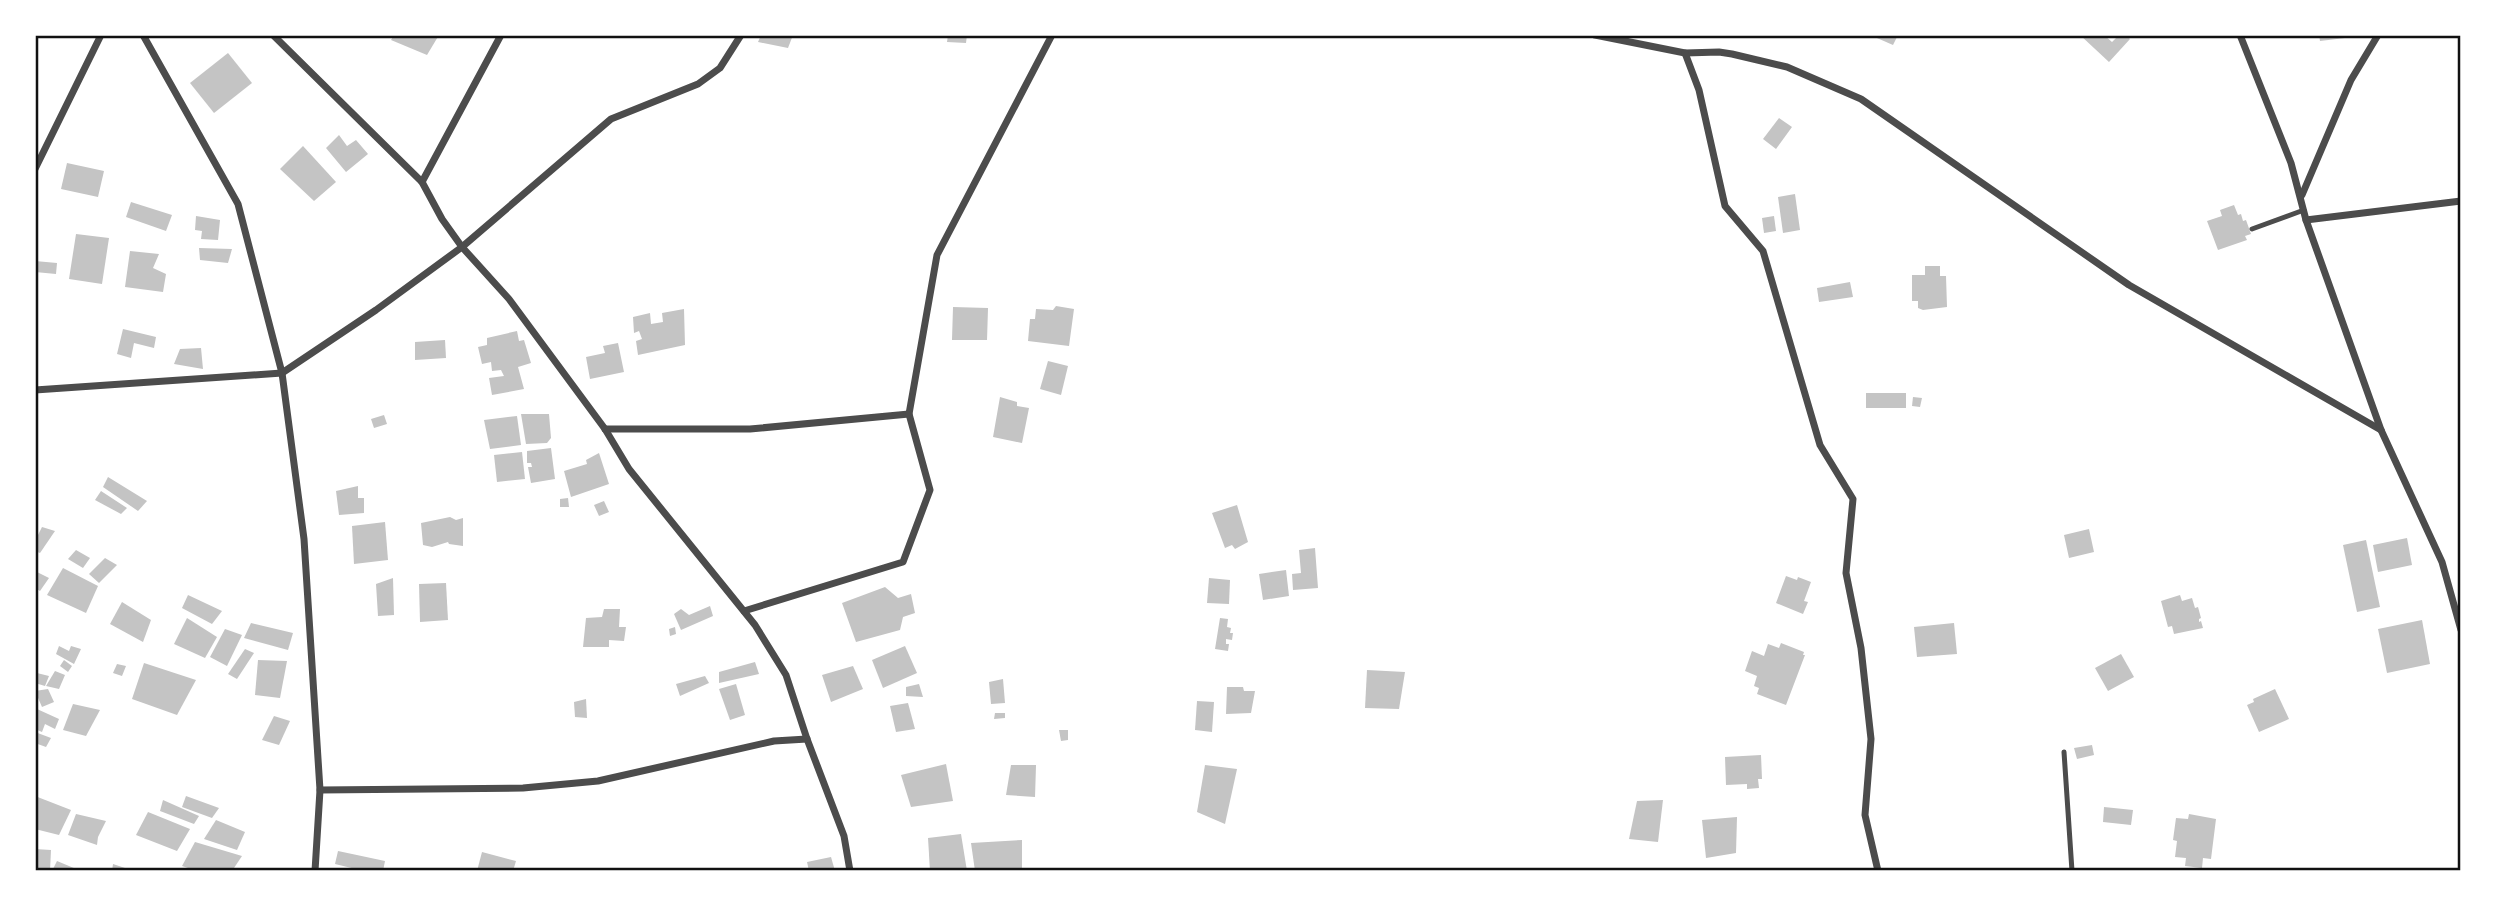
<svg xmlns="http://www.w3.org/2000/svg" width="2496" height="906" font-family="'Work Sans',sans-serif">
  <style>
    .building { fill: #c4c4c4 }
    .lines { fill: none; stroke-linecap: round; stroke-linejoin: round }
    .service { stroke: #4c4c4c; stroke-width: 5 }
    .minor { stroke: #4c4c4c; stroke-width: 7 }
    .neatline { fill: none; stroke: #111; stroke-width: 2.5 }
  </style>
  <rect width="100%" height="100%" fill="#fff"/>
  <g class="building">
    <polygon points="394,35 439,35 427,55 391,40"/>
    <polygon points="761,35 793,35 788,48 758,42"/>
    <polygon points="948,35 967,35 966,43 947,42"/>
    <polygon points="1870,35 1898,35 1893,45"/>
    <polygon points="2080,35 2104,35 2112,42 2119,35 2126,35 2130,39 2109,62"/>
    <polygon points="2319,35 2344,35 2345,38 2320,41"/>
    <polygon points="228,53 252,83 214,113 190,83"/>
    <polygon points="1779,118 1792,127 1776,149 1763,139"/>
    <polygon points="339,135 347,146 356,140 368,154 346,172 326,148"/>
    <polygon points="303,146 336,182 314,201 280,169"/>
    <polygon points="67,163 104,171 98,197 61,189"/>
    <polygon points="1795,194 1800,230 1783,233 1778,197"/>
    <polygon points="131,202 172,215 166,231 126,217"/>
    <polygon points="2234,205 2238,215 2241,214 2243,221 2246,220 2251,234 2245,236 2247,240 2218,250 2207,221 2222,216 2220,210"/>
    <polygon points="196,216 220,220 218,240 201,239 202,231 195,230"/>
    <polygon points="1774,216 1776,231 1764,233 1762,218"/>
    <polygon points="76,234 109,238 102,284 69,279"/>
    <polygon points="199,248 232,249 228,263 200,260"/>
    <polygon points="130,251 159,254 153,268 166,274 163,292 125,287"/>
    <polygon points="35,261 57,263 56,274 35,272"/>
    <polygon points="1925,266 1940,266 1940,276 1946,276 1947,307 1923,310 1918,308 1918,301 1912,301 1912,275 1925,275"/>
    <polygon points="1850,282 1853,297 1819,302 1817,288"/>
    <polygon points="1056,306 1074,309 1069,346 1028,341 1030,319 1035,319 1036,309 1053,310"/>
    <polygon points="953,307 988,308 987,340 952,340"/>
    <polygon points="684,309 685,345 638,355 636,341 642,339 639,331 634,333 633,317 650,313 651,324 663,322 662,313"/>
    <polygon points="123,329 156,337 154,348 134,343 131,358 117,354"/>
    <polygon points="517,331 519,341 524,340 531,363 518,367 524,389 492,395 489,378 504,376 501,370 492,371 491,362 482,364 478,347 487,345 487,338"/>
    <polygon points="445,340 446,358 415,360 415,342"/>
    <polygon points="618,343 624,372 590,379 586,357 605,353 603,346"/>
    <polygon points="201,348 203,369 174,364 180,349"/>
    <polygon points="1048,361 1068,366 1061,395 1040,389"/>
    <rect x="1866" y="393" width="40" height="15"/>
    <polygon points="1000,397 1017,402 1017,406 1029,408 1022,443 993,437"/>
    <polygon points="1913,397 1922,398 1920,407 1912,406"/>
    <polygon points="521,414 549,414 551,438 547,443 526,444"/>
    <polygon points="384,415 387,424 374,428 371,419"/>
    <polygon points="517,416 521,445 490,449 484,420"/>
    <polygon points="551,448 555,479 531,483 528,467 532,467 531,463 527,463 527,451"/>
    <polygon points="522,452 525,479 497,482 494,455"/>
    <polygon points="599,453 609,484 571,497 564,471 587,464 586,460"/>
    <polygon points="108,477 147,501 138,511 103,487"/>
    <polygon points="358,486 358,498 364,498 364,513 339,515 336,491"/>
    <polygon points="101,491 127,508 121,514 95,500"/>
    <polygon points="568,498 569,507 560,507 560,499"/>
    <polygon points="604,501 609,512 599,516 594,505"/>
    <polygon points="1237,505 1248,542 1235,549 1232,545 1225,548 1212,513"/>
    <polygon points="450,517 456,520 463,518 463,546 449,544 448,542 432,547 423,545 421,523"/>
    <polygon points="385,522 388,560 354,564 352,526"/>
    <polygon points="42,527 55,531 40,553 35,551 35,541"/>
    <polygon points="2089,529 2094,552 2069,558 2064,535"/>
    <polygon points="2407,538 2412,565 2378,572 2373,545"/>
    <polygon points="2366,540 2380,607 2357,612 2343,545"/>
    <polygon points="1315,548 1318,588 1293,590 1292,574 1301,573 1299,550"/>
    <polygon points="76,550 90,558 83,568 68,559"/>
    <polygon points="105,558 117,565 99,583 89,574"/>
    <polygon points="63,568 98,586 86,613 47,595"/>
    <polygon points="1286,570 1289,596 1263,600 1259,574"/>
    <polygon points="35,571 49,578 40,591 35,588"/>
    <polygon points="1786,576 1797,580 1798,577 1811,582 1804,601 1808,602 1803,614 1776,603"/>
    <polygon points="393,578 394,615 378,616 376,584"/>
    <polygon points="1209,578 1230,580 1229,604 1207,603"/>
    <polygon points="446,583 448,620 420,622 419,584"/>
    <polygon points="885,587 898,598 911,594 915,613 903,617 900,630 856,642 842,603"/>
    <polygon points="188,595 222,611 212,624 182,608"/>
    <polygon points="2180,595 2182,601 2192,598 2195,608 2198,607 2201,618 2199,619 2199,622 2201,621 2203,628 2174,634 2172,626 2168,627 2161,601"/>
    <polygon points="122,602 151,620 143,642 110,624"/>
    <polygon points="710,606 713,616 681,630 674,614 681,609 689,615"/>
    <polygon points="604,609 620,609 619,627 626,627 624,641 609,640 609,647 583,647 586,618 602,617"/>
    <polygon points="187,618 217,637 205,658 174,644"/>
    <polygon points="1220,618 1228,619 1227,627 1231,628 1230,633 1233,633 1232,640 1226,639 1226,644 1229,644 1228,651 1215,649"/>
    <polygon points="2422,620 2430,664 2387,673 2378,629"/>
    <polygon points="251,623 293,633 288,650 244,638"/>
    <polygon points="1954,623 1957,654 1917,657 1914,627"/>
    <polygon points="675,627 676,634 670,636 669,629"/>
    <polygon points="225,629 242,635 227,666 210,657"/>
    <polygon points="1781,643 1804,652 1803,655 1805,655 1786,705 1757,694 1759,688 1754,686 1757,676 1745,671 1752,651 1764,656 1768,644 1779,648"/>
    <polygon points="59,646 69,651 71,646 81,649 74,664 56,654"/>
    <polygon points="905,646 917,673 883,688 872,660"/>
    <polygon points="245,649 254,653 237,679 228,674"/>
    <polygon points="2121,654 2134,677 2108,691 2095,668"/>
    <polygon points="64,660 72,666 68,672 60,666"/>
    <polygon points="258,660 287,661 280,698 255,695"/>
    <polygon points="755,662 759,674 719,683 719,672"/>
    <polygon points="144,663 196,680 177,715 132,699"/>
    <polygon points="117,664 126,666 122,676 113,673"/>
    <polygon points="853,666 863,689 831,702 822,675"/>
    <polygon points="1367,670 1405,672 1399,709 1365,708"/>
    <polygon points="55,671 65,675 59,689 46,686"/>
    <polygon points="37,673 49,676 45,686 35,683"/>
    <polygon points="705,676 709,683 680,696 676,684"/>
    <polygon points="1003,679 1005,703 991,704 989,682"/>
    <polygon points="736,684 745,715 730,720 719,689"/>
    <polygon points="919,684 923,697 906,696 906,687"/>
    <polygon points="1227,687 1243,687 1244,691 1255,691 1251,713 1226,714"/>
    <polygon points="48,689 54,702 42,707 35,691"/>
    <polygon points="2275,689 2289,719 2259,732 2247,705 2254,702 2253,699"/>
    <polygon points="586,699 587,718 575,717 574,702"/>
    <polygon points="1197,701 1214,702 1212,732 1195,730"/>
    <polygon points="908,703 915,729 896,732 890,706"/>
    <polygon points="73,704 100,710 86,736 63,730"/>
    <polygon points="37,709 59,719 55,729 45,724 42,732 35,729"/>
    <polygon points="995,713 1005,713 1005,718 994,719"/>
    <polygon points="274,716 290,721 279,745 262,740"/>
    <polygon points="1059,730 1068,730 1068,740 1061,741"/>
    <polygon points="35,732 51,738 46,747 35,743"/>
    <polygon points="2092,745 2094,755 2077,759 2074,748"/>
    <polygon points="1761,755 1762,779 1758,779 1759,788 1747,789 1747,784 1726,785 1725,757"/>
    <polygon points="946,764 953,801 911,807 901,775"/>
    <polygon points="1011,765 1036,765 1035,797 1006,795"/>
    <polygon points="1205,765 1237,769 1225,824 1197,812"/>
    <polygon points="35,796 71,810 59,835 35,829"/>
    <polygon points="186,796 219,808 212,818 182,807"/>
    <polygon points="163,800 199,816 194,824 160,811"/>
    <polygon points="1663,800 1658,842 1629,839 1637,801"/>
    <polygon points="2104,807 2133,810 2131,825 2103,822"/>
    <polygon points="148,812 190,829 177,851 136,835"/>
    <polygon points="76,814 106,821 98,837 97,845 68,835"/>
    <polygon points="2189,814 2216,819 2211,859 2203,858 2202,868 2185,866 2186,858 2175,857 2177,841 2173,840 2176,818 2188,819"/>
    <polygon points="1737,817 1736,853 1706,858 1702,820"/>
    <polygon points="216,820 245,832 237,850 204,839"/>
    <polygon points="961,834 967,871 930,871 928,838"/>
    <polygon points="1022,840 1022,870 975,871 971,843"/>
    <polygon points="195,842 242,856 232,871 197,871 182,866"/>
    <polygon points="35,849 51,850 50,871 35,871"/>
    <polygon points="338,851 385,861 383,871 364,871 335,864"/>
    <polygon points="482,852 516,861 513,871 477,871"/>
    <polygon points="831,857 835,871 809,871 807,862"/>
    <polygon points="57,861 81,871 52,871"/>
    <polygon points="113,864 131,870 131,871 112,871"/>
  </g>
  <g class="lines">
    <g class="service">
      <polyline points="2252,229 2304,210"/>
      <polyline points="2064,752 2072,871"/>
    </g>
    <g class="minor">
      <polyline points="143,35 238,204 282,373 304,539 320,790 315,871"/>
      <polyline points="273,35 422,182 442,219 462,247 509,299 605,429 629,469 755,625 786,675 807,739 844,836 850,871"/>
      <polyline points="1595,35 1685,53 1719,52 1732,54 1787,67 1861,99 2129,285 2381,430"/>
      <polyline points="2240,35 2291,163 2306,220 2381,430 2442,562 2461,630"/>
      <polyline points="1685,53 1699,90 1725,206 1763,251 1820,445 1853,499 1846,573 1861,648 1871,739 1865,815 1878,871"/>
      <polyline points="35,169 101,35"/>
      <polyline points="422,182 501,35"/>
      <polyline points="2302,195 2351,80 2378,35"/>
      <polyline points="2306,220 2461,201"/>
      <polyline points="35,390 282,373 376,310 462,247 611,119 698,84 720,68 741,35"/>
      <polyline points="605,429 750,429 909,414"/>
      <polyline points="744,611 903,562 930,490 909,414 937,255 1052,35"/>
      <polyline points="320,790 523,788 598,781 774,741 807,739"/>
    </g>
  </g>
  <rect width="2496" height="906" fill="none" stroke="#ffffff" stroke-width="74"/>
  <rect x="37" y="37" width="2422" height="832" class="neatline"/>
</svg>
